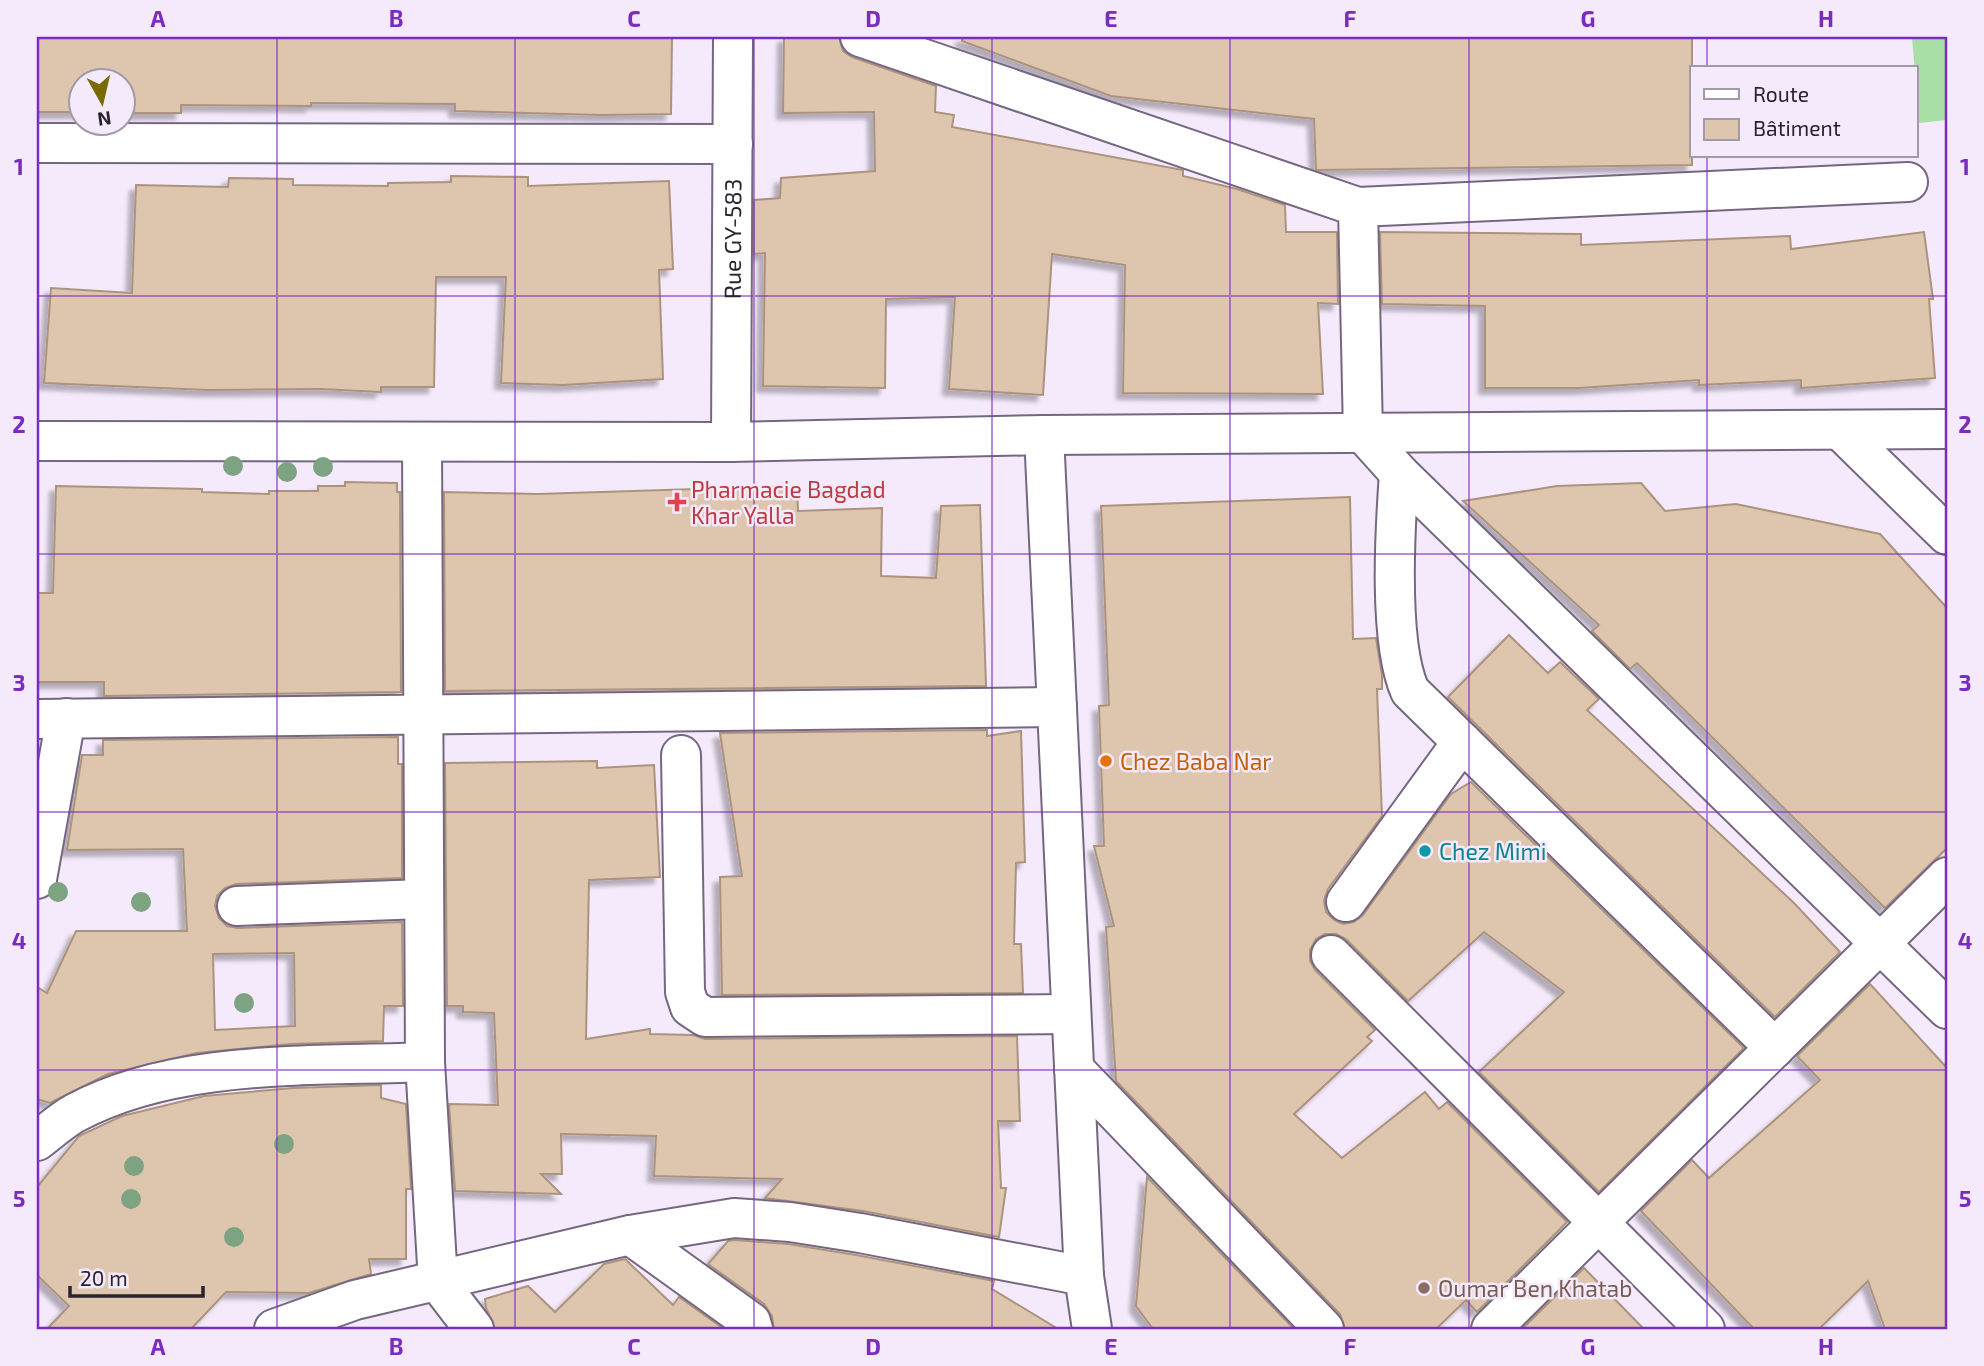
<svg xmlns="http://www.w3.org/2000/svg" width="1984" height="1366" font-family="'Exo 2',sans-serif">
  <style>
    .green { fill: #a8dfa6 }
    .building { fill: #dec5ae; stroke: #ab937e; stroke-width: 2; fill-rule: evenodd; filter: url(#shadow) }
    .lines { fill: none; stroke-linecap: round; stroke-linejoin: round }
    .minor-casing { stroke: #756780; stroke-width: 42 }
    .minor { stroke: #fff; stroke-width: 38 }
    .tree { fill: #7da383 }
    .grid { fill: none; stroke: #7b2cbf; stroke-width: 2; stroke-opacity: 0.55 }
    .health-dot { fill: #e0444e; stroke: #f4eafb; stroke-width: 2.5 }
    .food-dot { fill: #e8710a; stroke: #f4eafb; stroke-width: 2.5 }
    .culture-dot { fill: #0f9aa8; stroke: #f4eafb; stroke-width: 2.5 }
    .education-dot { fill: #8d6e63; stroke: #f4eafb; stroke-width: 2.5 }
    .labels { text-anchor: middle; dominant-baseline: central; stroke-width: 5; stroke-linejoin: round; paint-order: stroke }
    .street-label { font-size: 23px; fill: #28232d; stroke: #f4eafb }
    .health-label { font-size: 23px; fill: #be3a42; stroke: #f4eafb; text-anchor: start }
    .food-label { font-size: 23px; fill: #c56008; stroke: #f4eafb; text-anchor: start }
    .culture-label { font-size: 23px; fill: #0d838f; stroke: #f4eafb; text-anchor: start }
    .education-label { font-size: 23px; fill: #785e54; stroke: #f4eafb; text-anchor: start }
    .neatline { fill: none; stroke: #7b2cbf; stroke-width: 2.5 }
    .grid-label { font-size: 23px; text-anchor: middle; font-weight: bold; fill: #7b2cbf }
  </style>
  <defs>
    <filter id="shadow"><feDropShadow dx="-6" dy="6" stdDeviation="2" flood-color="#0004"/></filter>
  </defs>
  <rect width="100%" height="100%" fill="#f4eafb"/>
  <polygon class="green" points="1912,37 1947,37 1947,120 1919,123"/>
  <g class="building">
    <polygon points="37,37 672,37 671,114 602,115 455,111 455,104 311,103 311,106 181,105 181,113 122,113 122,80 80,80 80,112 37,112"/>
    <polygon points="784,37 839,37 843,51 852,57 936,86 935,112 954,115 952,127 1183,170 1183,176 1237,189 1285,205 1286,232 1337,232 1338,304 1318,303 1323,394 1123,393 1125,265 1052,254 1043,395 949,389 955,297 886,299 885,388 763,386 765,253 754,254 754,200 780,198 781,178 875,171 874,112 783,113"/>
    <polygon points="962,37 1692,37 1692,165 1316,170 1314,119 1111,96 962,41"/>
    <polygon points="451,176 528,177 528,186 669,181 673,269 659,270 663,379 563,385 501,383 506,277 436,277 434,387 381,387 381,392 321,389 208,390 44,383 51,288 132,293 136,185 228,187 229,178 293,179 293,185 388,186 388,183 451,182"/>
    <polygon points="1380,232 1581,234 1581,245 1790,236 1791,249 1924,232 1933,299 1929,299 1935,378 1801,388 1801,380 1699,385 1699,380 1578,388 1485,388 1485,306 1382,304"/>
    <polygon points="345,482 397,483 397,492 400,492 401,692 104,696 104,682 37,682 37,593 53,593 56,486 202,489 202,492 269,494 269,491 318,491 318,486 345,486"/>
    <polygon points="1641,483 1665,511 1736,504 1880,534 1947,608 1947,848 1885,908 1637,663 1630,669 1592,631 1599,625 1463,501 1557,486"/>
    <polygon points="797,486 798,511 882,508 881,576 936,578 941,506 980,505 986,686 445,691 444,492 537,494"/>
    <polygon points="1350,497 1353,639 1376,638 1382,675 1382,689 1377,689 1382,816 1328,889 1324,900 1326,912 1334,920 1343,924 1354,922 1363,915 1451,794 1471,782 1744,1048 1599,1192 1479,1072 1564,992 1484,932 1408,1001 1346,939 1336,934 1325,934 1316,939 1310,950 1310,961 1315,970 1375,1030 1367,1037 1372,1041 1294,1114 1342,1158 1425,1092 1439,1109 1447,1102 1567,1222 1477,1312 1466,1300 1436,1329 1345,1329 1340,1314 1116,1081 1106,927 1114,926 1094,846 1104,846 1099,706 1109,705 1101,506"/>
    <polygon points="1509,635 1548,673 1560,662 1599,699 1587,710 1794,903 1840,952 1775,1017 1448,697"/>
    <polygon points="987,730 987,736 1021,731 1025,862 1016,863 1014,944 1021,944 1023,993 722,995 720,877 742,876 720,733"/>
    <path d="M 398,737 L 398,764 L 402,764 L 402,878 L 236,884 L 225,888 L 217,896 L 215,906 L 219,918 L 227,926 L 238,928 L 402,922 L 403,1006 L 384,1006 L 383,1041 L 291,1044 L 197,1053 L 108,1074 L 50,1103 L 37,1099 L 37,987 L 47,993 L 76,931 L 187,931 L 183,849 L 67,850 L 82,755 L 103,755 L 103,740 ZM 294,953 L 295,1026 L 215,1030 L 213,954 Z"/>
    <polygon points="597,761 597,768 654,765 660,877 589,880 586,1039 650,1029 650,1034 693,1035 705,1039 1017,1036 1020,1121 998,1121 1001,1188 1006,1188 999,1237 863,1211 765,1198 782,1179 654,1176 656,1136 561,1134 562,1174 541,1174 561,1194 455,1191 449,1104 498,1105 494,1013 463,1012 463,1006 447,1006 445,763"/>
    <polygon points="1870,984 1947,1068 1947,1329 1885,1329 1868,1281 1819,1329 1754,1329 1641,1211 1692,1160 1709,1178 1820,1080 1797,1056"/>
    <polygon points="381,1085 381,1098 406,1104 411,1189 406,1189 406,1259 369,1259 371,1274 309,1293 226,1292 191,1329 47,1329 69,1306 37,1275 37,1187 79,1136 122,1116 204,1096 293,1088"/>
    <polygon points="1147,1177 1294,1329 1153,1329 1136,1306"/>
    <polygon points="735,1240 788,1244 856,1255 994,1281 992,1289 1058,1329 774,1329 772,1316 764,1304 708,1264 728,1241"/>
    <polygon points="625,1259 673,1305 679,1297 724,1329 495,1329 486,1308 485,1299 528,1286 555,1312 604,1264"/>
    <polygon points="1584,1268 1644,1329 1522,1329"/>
  </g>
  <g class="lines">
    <g class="minor-casing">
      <g id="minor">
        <polyline points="860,37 1358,207 1363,433 1399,473 1947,1009"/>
        <polyline points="37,143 733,144"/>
        <polyline points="1358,207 1908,182"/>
        <polyline points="1840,430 1947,535"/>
        <polyline points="1044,435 1084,1276 1092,1329"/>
        <polyline points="37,441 731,442 1044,435 1947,429"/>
        <polyline points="422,442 425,1062 438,1282 474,1329"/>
        <path id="s1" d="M 731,442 L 733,37"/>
        <path d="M 1399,473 C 1395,529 1388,642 1410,691 L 1775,1048"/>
        <polyline points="37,719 1057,707"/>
        <polyline points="681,755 685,992 690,1007 705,1017 1071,1014"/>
        <polyline points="37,879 66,718"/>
        <polyline points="1346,902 1462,742"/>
        <polyline points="237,906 423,899"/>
        <polyline points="1331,955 1705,1329"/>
        <polyline points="1074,1069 1324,1329"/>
        <path d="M 37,1141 C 49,1132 62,1120 75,1113 C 177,1058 313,1067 425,1062"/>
        <polyline points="630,1235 751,1322 753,1329"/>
        <polyline points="274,1329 355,1300 630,1235 734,1218 790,1222 860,1233 1084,1276"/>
        <polyline points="1491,1329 1947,877"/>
      </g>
    </g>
    <use href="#minor" class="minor"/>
  </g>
  <g class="tree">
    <circle cx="233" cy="466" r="10"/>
    <circle cx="323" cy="467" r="10"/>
    <circle cx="287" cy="472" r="10"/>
    <circle cx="58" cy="892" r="10"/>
    <circle cx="141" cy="902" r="10"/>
    <circle cx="244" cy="1003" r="10"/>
    <circle cx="284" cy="1144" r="10"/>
    <circle cx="134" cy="1166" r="10"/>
    <circle cx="131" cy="1199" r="10"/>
    <circle cx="234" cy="1237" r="10"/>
  </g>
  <path class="grid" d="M 277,37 L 277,1329M 515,37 L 515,1329M 754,37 L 754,1329M 992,37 L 992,1329M 1230,37 L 1230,1329M 1469,37 L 1469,1329M 1707,37 L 1707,68M 1707,156 L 1707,1329M 37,296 L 1947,296M 37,554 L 1947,554M 37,812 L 1947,812M 37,1070 L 1947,1070"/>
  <path class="health-dot" d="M673.5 491.5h7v7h7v7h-7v7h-7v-7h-7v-7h7z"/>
  <circle class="food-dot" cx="1106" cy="761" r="7"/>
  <circle class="culture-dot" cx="1425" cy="851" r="7"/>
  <circle class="education-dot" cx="1424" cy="1288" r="7"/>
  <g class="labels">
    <g class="street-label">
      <text stroke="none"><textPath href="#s1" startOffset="203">Rue GY-583</textPath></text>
    </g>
    <g class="health-label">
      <text x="691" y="489">Pharmacie Bagdad<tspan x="691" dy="26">Khar Yalla</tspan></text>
    </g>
    <g class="food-label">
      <text x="1120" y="761">Chez Baba Nar</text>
    </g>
    <g class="culture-label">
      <text x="1439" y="851">Chez Mimi</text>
    </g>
    <g class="education-label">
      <text x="1438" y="1288">Oumar Ben Khatab</text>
    </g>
  </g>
  <rect width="1984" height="1366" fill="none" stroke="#f4eafb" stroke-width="77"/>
  <rect x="1690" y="66" width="228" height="91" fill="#f4eafb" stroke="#a29aa9" stroke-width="2"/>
  <rect x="1704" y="89" width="35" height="10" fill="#ffffff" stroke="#a29aa9" stroke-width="2"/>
  <text x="1753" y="102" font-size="21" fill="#28232d">Route</text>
  <rect x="1704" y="119" width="35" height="21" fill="#dec5ae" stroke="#a29aa9" stroke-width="2"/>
  <text x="1753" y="136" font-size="21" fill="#28232d">Bâtiment</text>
  <g transform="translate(102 102) rotate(172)"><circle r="33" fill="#f4eafb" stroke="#a29aa9" stroke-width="2"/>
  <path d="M0-5L12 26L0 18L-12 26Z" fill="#796b04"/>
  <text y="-10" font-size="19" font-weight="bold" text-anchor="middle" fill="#28232d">N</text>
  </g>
  <path d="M70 1286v10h133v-10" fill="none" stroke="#28232d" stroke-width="3.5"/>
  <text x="80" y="1286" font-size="21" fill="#28232d" stroke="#f4eafb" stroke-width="5" paint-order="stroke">20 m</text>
  <rect x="38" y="38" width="1908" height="1290" class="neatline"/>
  <g class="grid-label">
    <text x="158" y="27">A</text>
    <text x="396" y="27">B</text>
    <text x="634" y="27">C</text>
    <text x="873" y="27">D</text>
    <text x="1111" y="27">E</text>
    <text x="1350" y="27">F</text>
    <text x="1588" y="27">G</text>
    <text x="1826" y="27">H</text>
    <text x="19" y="175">1</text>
    <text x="1965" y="175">1</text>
    <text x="19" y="433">2</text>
    <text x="1965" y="433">2</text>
    <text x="19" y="691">3</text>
    <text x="1965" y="691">3</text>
    <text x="19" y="949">4</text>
    <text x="1965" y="949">4</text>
    <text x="19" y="1207">5</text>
    <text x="1965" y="1207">5</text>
    <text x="158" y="1355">A</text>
    <text x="396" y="1355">B</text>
    <text x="634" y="1355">C</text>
    <text x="873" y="1355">D</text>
    <text x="1111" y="1355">E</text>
    <text x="1350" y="1355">F</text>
    <text x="1588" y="1355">G</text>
    <text x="1826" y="1355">H</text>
  </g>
</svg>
